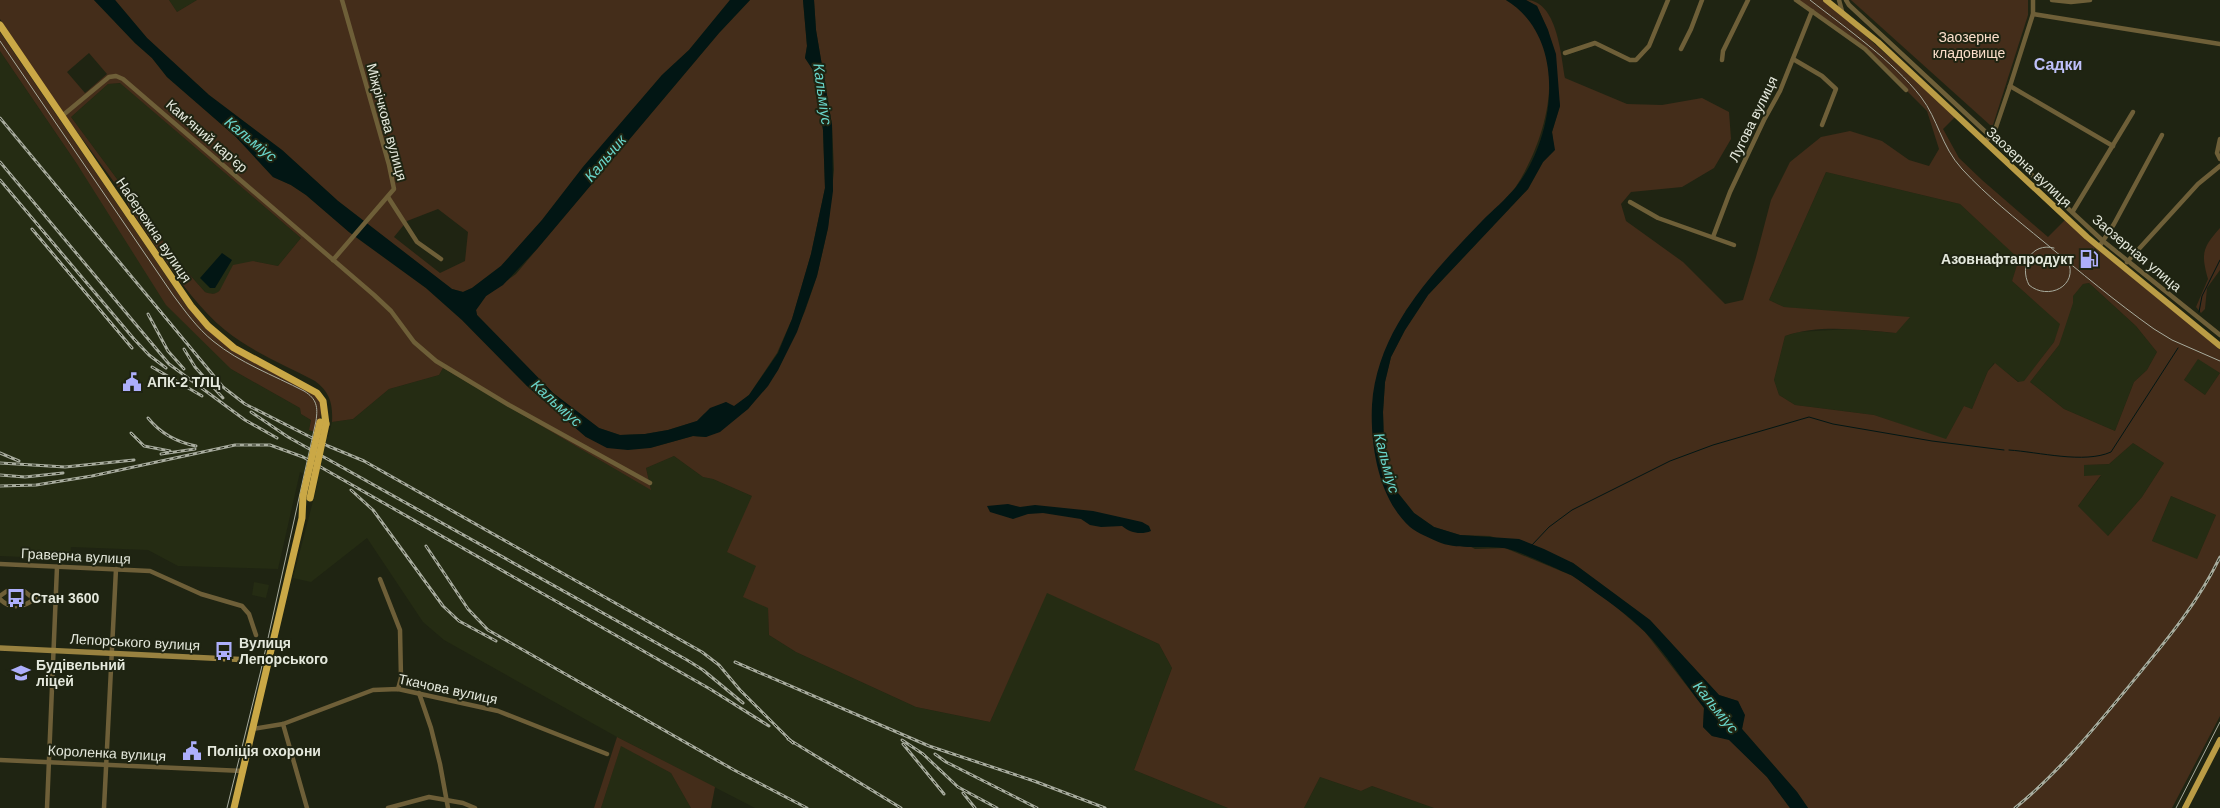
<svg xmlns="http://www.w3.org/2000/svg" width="2220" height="808" font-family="Helvetica,sans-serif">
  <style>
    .built { fill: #252c13 }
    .green { fill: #442d1a; fill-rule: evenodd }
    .water { fill: #021614 }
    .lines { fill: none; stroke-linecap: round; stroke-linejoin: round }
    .stream { stroke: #021614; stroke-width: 1 }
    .minor { stroke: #6e5f38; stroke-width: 4.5 }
    .secondary { stroke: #998240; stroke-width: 5.5 }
    .primary { stroke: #ba9c45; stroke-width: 6 }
    .trunk { stroke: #caa846; stroke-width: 7 }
    .tram { stroke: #a8ac9e; stroke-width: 1 }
    .rail-casing { stroke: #a8ac9e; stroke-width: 3 }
    .rail { stroke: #1f2412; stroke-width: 1; stroke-dasharray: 4; stroke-linecap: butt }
    .trunk-bridge { stroke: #caa846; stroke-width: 7 }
    .labels { text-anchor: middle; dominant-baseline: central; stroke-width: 4; stroke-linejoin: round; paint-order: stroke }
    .park-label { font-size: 14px; fill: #fadeca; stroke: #1f2412 }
    .street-label { font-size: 14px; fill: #e4e8dc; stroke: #1f2412 }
    .poi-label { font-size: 14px; font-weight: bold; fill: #e4e8dc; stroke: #1f2412; text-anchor: start }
    .water-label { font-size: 15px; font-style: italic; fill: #69d5ca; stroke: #1f2412 }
    .quarter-label { font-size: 16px; font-weight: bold; fill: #bfc1fa; stroke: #1f2412 }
  </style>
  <rect width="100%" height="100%" fill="#1f2412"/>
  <g class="built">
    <polygon points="169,0 197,0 177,12"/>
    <polygon points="0,51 77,164 231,369 300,408 301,414 311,420 309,430 328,437 332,422 353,419 389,389 439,375 443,368 651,489 646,468 674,456 703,477 713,479 752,496 756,566 768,608 769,635 796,652 916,707 990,722 1046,592 1159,644 1172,668 1134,770 1228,808 755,808 617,737 444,640 423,622 367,538 311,582 293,578 318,482 300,472 278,569 178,566 148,550 71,547 70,559 0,556"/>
    <polygon points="121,83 301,238 278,266 253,261 217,293 210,294 205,292 180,264 71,117 108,84"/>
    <polygon points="1826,172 1960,204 2020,259 2012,281 2061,324 2054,342 2024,382 2019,382 1994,363 1988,371 1972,409 1964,406 1946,440 1874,415 1795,405 1779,395 1774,380 1785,336 1798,332 1849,329 1896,333 1835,312 1784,307 1769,300"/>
    <polygon points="2089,283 2136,326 2157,352 2147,370 2134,382 2115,431 2064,409 2030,382 2059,345 2072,296 2083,284"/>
    <polygon points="2198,358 2220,373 2205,395 2184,380"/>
    <polygon points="2133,443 2164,463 2142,497 2108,536 2078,506 2101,476 2084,476 2084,465 2109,464"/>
    <polygon points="2171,496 2216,515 2197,560 2152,541"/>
    <polygon points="254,582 269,585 266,598 252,595"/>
    <polygon points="621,745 671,773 691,808 601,808"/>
    <polygon points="1320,777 1361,791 1372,786 1434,808 1304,808"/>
  </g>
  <g class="green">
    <path d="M 0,0 L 94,0 L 135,43 L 152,58 L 167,77 L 236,137 L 273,177 L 291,185 L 306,195 L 349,232 L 426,288 L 462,320 L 527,386 L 586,437 L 650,448 L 693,436 L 706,437 L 748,409 L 778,370 L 805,311 L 817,276 L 828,228 L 834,170 L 832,125 L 816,30 L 814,0 L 1506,0 C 1573,41 1551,133 1515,188 L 1406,310 L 1372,405 L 1393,506 L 1475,549 L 1505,548 L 1573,576 L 1614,605 L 1645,632 L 1704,708 L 1703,727 L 1712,736 L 1729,739 L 1767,777 L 1790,808 L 1434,808 L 1372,786 L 1361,791 L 1320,777 L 1304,808 L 1228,808 L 1134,770 L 1172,668 L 1159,644 L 1047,593 L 990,722 L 916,707 L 796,652 L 769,635 L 768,608 L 743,597 L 756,566 L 727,552 L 752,496 L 713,479 L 703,477 L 674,456 L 646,468 L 651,490 L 443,368 L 439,375 L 389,389 L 353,419 L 332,422 C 333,404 330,392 315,381 C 285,365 252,352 225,330 C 188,300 157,247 129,207 L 125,197 L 64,114 L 0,19 ZM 89,53 L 107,74 L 85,93 L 67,72 ZM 120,83 L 301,238 L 278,266 L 253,261 L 233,265 L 220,290 C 216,295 211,294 205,292 L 180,264 L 71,117 L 108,84 Z"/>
    <path d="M 115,0 L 169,0 L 177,12 L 197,0 L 730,0 L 689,50 L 662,75 L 583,167 L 542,220 L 501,266 L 472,288 L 463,292 L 452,289 L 338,201 L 282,150 L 209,95 L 147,38 ZM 438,209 L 468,232 L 465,261 L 440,273 L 394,237 L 407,221 Z"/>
    <polygon points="750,0 803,0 807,46 805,58 815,73 823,130 825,188 811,254 792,319 777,353 749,395 734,407 726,402 704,414 697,421 668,430 645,434 620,435 599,428 553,393 477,315 476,310 486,296 516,274 719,33"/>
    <path d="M 1526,0 C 1557,0 1561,55 1565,78 L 1627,104 L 1662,105 L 1702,98 L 1729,112 L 1731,139 L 1714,168 L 1682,187 L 1631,192 L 1621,204 L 1626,221 L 1683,262 L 1725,304 L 1743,300 L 1756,257 L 1771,200 L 1790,162 L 1821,137 L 1850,131 L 1882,141 L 1909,160 L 1929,166 L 1939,149 L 1927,111 L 1865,49 L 1796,0 L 1825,0 L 1956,116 L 1943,129 L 1959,158 L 1982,180 L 2048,237 L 2067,218 L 2220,347 L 2220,716 L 2172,808 L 1808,808 L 1797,792 L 1742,729 L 1744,715 L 1738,701 L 1719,695 L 1650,620 L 1573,563 L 1490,536 L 1460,535 L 1434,527 L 1414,513 L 1398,493 L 1390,473 L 1384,445 L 1383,412 L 1385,382 L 1391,357 L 1405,330 L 1428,295 L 1528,189 L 1543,162 L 1554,150 L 1552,132 L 1560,106 L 1548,30 L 1537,6 ZM 1826,172 L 1960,204 L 2019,259 L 2012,281 L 2060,324 L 2054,342 L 2024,381 L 2018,382 L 1995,363 L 1988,371 L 1972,409 L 1964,406 L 1946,439 L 1874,415 L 1795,405 L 1779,395 L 1774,380 L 1785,336 C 1820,324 1860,330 1896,333 L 1910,317 L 1784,307 L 1769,300 ZM 2089,283 L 2136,326 L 2157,352 L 2147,370 L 2134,382 L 2115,431 L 2064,409 L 2030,382 L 2059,345 L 2073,303 L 2073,296 L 2083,284 ZM 2198,359 L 2220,373 L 2205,395 L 2184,380 ZM 2133,443 L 2164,463 L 2142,497 L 2108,536 L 2078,506 L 2101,475 L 2084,476 L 2084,465 L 2109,464 ZM 2171,496 L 2216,515 L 2197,559 L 2152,541 Z"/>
    <polygon points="1851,0 2028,0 2028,15 1993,125 1990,125"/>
    <polygon points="0,32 188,308 206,327 298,383 319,399 322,409 317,433 309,430 311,420 301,414 300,408 231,369 166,305 77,164 0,51"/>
    <path d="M 2220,228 L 2220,270 L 2207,288 L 2205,309 L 2201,313 L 2196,307 L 2208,279 C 2201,254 2202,248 2220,228 Z"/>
    <polygon points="617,737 715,787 711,808 691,808 671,773 621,746 601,808 594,808"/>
  </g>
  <g class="water">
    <polygon points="94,0 115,0 147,38 209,95 282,150 338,201 452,289 463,292 472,288 501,266 542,220 583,167 662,75 689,50 730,0 750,0 719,33 537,249 503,285 486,296 476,310 477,315 553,393 599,428 620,435 645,434 668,430 697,421 710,408 726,402 734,406 749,395 778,353 792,319 811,254 825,188 823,130 815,73 805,58 807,46 803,0 814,0 816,30 832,125 833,191 828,228 817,276 797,332 778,370 768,386 748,409 720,432 706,437 693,436 650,448 628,450 607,448 586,437 527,386 462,320 426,288 349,232 306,195 291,185 273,177 236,137 167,77 152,58 135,43"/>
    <path d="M 1506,0 L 1526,0 L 1537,6 L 1548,30 L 1556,54 L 1560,106 L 1552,132 L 1555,150 L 1543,162 L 1528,189 L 1428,295 L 1405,330 L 1391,357 L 1385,382 L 1383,412 L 1384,445 L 1390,473 L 1398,493 L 1414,513 L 1434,527 L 1460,535 L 1519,539 L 1544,549 L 1573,563 L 1650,620 L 1719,695 L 1738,701 L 1745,715 L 1742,729 L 1797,792 L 1808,808 L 1790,808 L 1767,777 L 1729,740 L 1712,736 L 1703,727 L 1704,708 C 1685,684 1665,652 1644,631 C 1629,616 1612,604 1595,592 C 1587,586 1579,580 1571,575 C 1557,569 1516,549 1503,548 C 1482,545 1461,550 1441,543 C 1432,539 1417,533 1410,527 C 1379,499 1370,446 1372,405 C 1377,330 1432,273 1482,221 C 1493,210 1506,199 1516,187 C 1556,136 1568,38 1506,0 Z"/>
    <polygon points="222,253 232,260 215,288 210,288 200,278"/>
    <path d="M 1008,504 L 1020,507 L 1035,505 L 1093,511 L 1142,522 L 1149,526 L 1151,531 C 1141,535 1130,533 1122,526 L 1101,527 L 1090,525 L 1081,519 L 1043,513 L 1028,514 L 1013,519 L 990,512 L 987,506 Z"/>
  </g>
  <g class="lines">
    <g class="stream">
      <polyline points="2199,312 2202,296 2220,260"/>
      <path d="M 2009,450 C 2039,452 2084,464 2111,452 L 2178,348"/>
      <polyline points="1532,545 1549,527 1572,510 1670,461 1713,445 1809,417 1833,424 1932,441 2004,450"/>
    </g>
    <g class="minor">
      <polyline points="1796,0 1865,49 1906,90"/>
      <polyline points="1839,0 1842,11"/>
      <polyline points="1846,0 1849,5 2103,241 2220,335"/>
      <polyline points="2052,0 2071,2 2090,0"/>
      <polyline points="2033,14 2220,44"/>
      <polyline points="1681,49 1691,29 1702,0"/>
      <polyline points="1565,53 1595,43 1630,60 1636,60 1649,46 1668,0"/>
      <polyline points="1793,59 1822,76 1836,89 1822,125"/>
      <polyline points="1722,60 1723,51 1748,0"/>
      <polyline points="2010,86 2113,146"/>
      <polyline points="62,116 109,77 116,76 123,79 374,295 391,311 414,342 436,361 509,405 650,483"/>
      <polyline points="2220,139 2217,153 2220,159"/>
      <polyline points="1985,142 1995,130 2010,86 2033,14 2033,0"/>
      <polyline points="388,197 417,242 441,259"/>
      <polyline points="1630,202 1658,218 1734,245"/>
      <polyline points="2073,211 2133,112"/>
      <polyline points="1713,237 1730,192 1764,120 1780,91 1812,11"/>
      <polyline points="2099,247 2114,224 2162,135"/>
      <polyline points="333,260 394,189 389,165 342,0"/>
      <polyline points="2127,262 2198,184 2220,166"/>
      <polyline points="0,564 150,571 201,594 242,606 249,614 256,635"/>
      <polyline points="380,579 400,630 401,678 398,689"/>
      <polyline points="0,596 7,591 24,591 34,599 56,600"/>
      <path d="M 0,599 C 9,609 24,608 34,599"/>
      <polyline points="419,693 431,728 440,764 448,808"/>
      <polyline points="283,724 307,808"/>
      <polyline points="253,729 283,724 373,690 398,689 498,711 607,754"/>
      <polyline points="0,760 243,771"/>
      <polyline points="47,808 57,567"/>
      <polyline points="104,808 116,569"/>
      <polyline points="388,808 429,797 463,803 475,808"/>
    </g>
    <polyline class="secondary" points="0,648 269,661"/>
    <g class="primary">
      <polyline points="1826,0 1878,42 2087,237 2220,346"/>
      <polyline points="2185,808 2220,740"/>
    </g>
    <g class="trunk">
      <polyline points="0,25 191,306 208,326 234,348 317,393 323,401 326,424"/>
      <polyline points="234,808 302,518 303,496"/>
    </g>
    <g class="tram">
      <path d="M 1810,0 C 1847,29 1893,61 1921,97 C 1938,119 1941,146 1962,169 C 1987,196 2016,219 2044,242 C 2080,272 2116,302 2154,329 L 2172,340 L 2220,361"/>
      <path d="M 0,41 L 173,295 C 185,311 197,328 213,341 C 240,363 273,375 304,391 C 317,399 318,407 316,421 L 261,670 L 227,808"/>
      <path d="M 2054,248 C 2031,242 2019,266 2029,285 C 2048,301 2079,286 2068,261"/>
      <polyline points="2176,808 2220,722"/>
    </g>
    <g class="rail-casing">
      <g id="rail">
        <polyline points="0,118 204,364 223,387 245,404 328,446 364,461 702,652 719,665 740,690 793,743"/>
        <polyline points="0,162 169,364 245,420 277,438"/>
        <polyline points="0,180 134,339 149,355 166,368"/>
        <polyline points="32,229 132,348"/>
        <polyline points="148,314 168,351 184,369"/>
        <polyline points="184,349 195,367 223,398"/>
        <polyline points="152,367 202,396"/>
        <polyline points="251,412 288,437 687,660 703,670 743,703"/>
        <path d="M 148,418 C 161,434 176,442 196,446"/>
        <polyline points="131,433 144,446 170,451"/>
        <polyline points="0,453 19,461"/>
        <polyline points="161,454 195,449"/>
        <polyline points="0,463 65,467 134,460"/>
        <polyline points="0,475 25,477 63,473"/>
        <polyline points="0,486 36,485 92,476 235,445 270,445 303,457 710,689 769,726"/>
        <polyline points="351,490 373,510 443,606 459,621 496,641"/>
        <polyline points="426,546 468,609 488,630 734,770 807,808"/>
        <polyline points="735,662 929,746 1034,781 1105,808"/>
        <polyline points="788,739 901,808"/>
        <polyline points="902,740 923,754 958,787 997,808"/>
        <polyline points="903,744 944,794"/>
        <polyline points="935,754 946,762 1037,808"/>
        <polyline points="963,793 975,808"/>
        <path d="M 2015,808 C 2057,774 2091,732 2125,691 C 2160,648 2196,607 2220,557"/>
      </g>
    </g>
    <use href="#rail" class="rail"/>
    <g class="trunk-bridge">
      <polyline points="303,496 320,422"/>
      <polyline points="310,498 326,424"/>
    </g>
  </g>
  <defs>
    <g id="fuel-bare" transform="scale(1.5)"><path d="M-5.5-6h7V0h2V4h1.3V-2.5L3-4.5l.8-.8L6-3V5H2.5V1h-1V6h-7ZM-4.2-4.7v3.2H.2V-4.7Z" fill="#adaffb" stroke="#1f2412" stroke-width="2.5" paint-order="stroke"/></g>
    <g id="civic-bare" transform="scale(1.5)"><path d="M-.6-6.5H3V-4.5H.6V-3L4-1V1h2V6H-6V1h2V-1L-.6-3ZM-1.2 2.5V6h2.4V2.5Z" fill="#adaffb" stroke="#1f2412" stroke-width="2.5" paint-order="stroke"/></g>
    <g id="bus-bare" transform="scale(1.5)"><path d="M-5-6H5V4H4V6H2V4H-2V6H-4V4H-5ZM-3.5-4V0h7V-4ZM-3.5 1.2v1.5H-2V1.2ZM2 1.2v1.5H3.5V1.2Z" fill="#adaffb" stroke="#1f2412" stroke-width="2.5" paint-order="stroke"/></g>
    <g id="university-bare" transform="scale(1.5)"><path d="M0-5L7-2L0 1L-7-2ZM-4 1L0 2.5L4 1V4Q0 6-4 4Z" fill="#adaffb" stroke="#1f2412" stroke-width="2.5" paint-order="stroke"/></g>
  </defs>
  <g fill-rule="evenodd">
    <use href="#fuel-bare" x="2089" y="259"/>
    <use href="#civic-bare" x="132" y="382"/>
    <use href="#bus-bare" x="16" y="598"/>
    <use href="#bus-bare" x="224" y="651"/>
    <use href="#university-bare" x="21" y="673"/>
    <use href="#civic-bare" x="192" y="751"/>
  </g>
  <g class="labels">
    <g class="park-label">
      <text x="1969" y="37">Заозерне<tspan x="1969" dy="16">кладовище</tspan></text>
    </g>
    <g class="street-label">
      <text transform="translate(1753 119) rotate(-64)">Лугова вулиця</text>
      <text transform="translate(387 122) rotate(75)">Міжрічкова вулиця</text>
      <text transform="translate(207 136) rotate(41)">Кам'яний кар'єр</text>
      <text transform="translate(2029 167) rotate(43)">Заозерна вулиця</text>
      <text transform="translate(154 230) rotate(56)">Набережна вулиця</text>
      <text transform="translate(2137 253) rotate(40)">Заозерная улица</text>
      <text transform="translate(76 556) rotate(3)">Граверна вулиця</text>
      <text transform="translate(135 642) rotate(3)">Лепорського вулиця</text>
      <text transform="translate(448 689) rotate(12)">Ткачова вулиця</text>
      <text transform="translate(107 753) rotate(3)">Короленка вулиця</text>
    </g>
    <g class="poi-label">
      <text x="2074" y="259" text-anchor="end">Азовнафтапродукт</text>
      <text x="147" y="382">АПК-2 ТЛЦ</text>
      <text x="31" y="598">Стан 3600</text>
      <text x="239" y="643">Вулиця<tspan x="239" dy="16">Лепорського</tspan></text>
      <text x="36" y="665">Будівельний<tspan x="36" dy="16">ліцей</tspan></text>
      <text x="207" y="751">Поліція охорони</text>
    </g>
    <g class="water-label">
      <text transform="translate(823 94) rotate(82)">Кальміус</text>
      <text transform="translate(251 139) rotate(39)">Кальміус</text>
      <text transform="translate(605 158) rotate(-50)">Кальчик</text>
      <text transform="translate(557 403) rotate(42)">Кальміус</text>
      <text transform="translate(1387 463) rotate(75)">Кальміус</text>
      <text transform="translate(1716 707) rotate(51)">Кальміус</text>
    </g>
    <g class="quarter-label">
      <text x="2058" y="64">Садки</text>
    </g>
  </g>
</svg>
